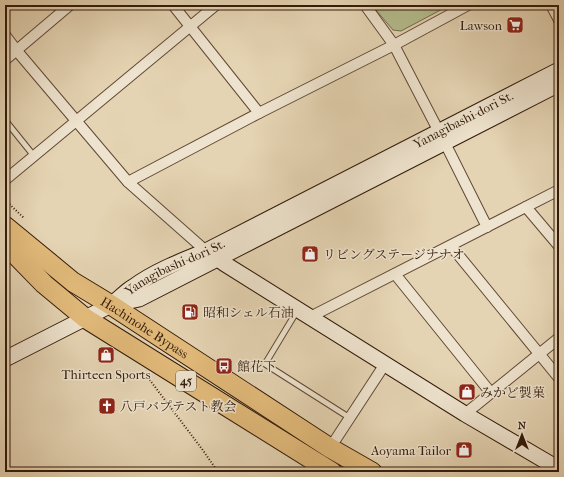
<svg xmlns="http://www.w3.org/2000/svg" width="564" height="477" font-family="'IM FELL French Canon','Noto Serif JP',serif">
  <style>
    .green { fill: #b4bd8e; stroke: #746c4c }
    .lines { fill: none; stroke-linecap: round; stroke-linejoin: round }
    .lane-casing { stroke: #604935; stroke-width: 7 }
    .street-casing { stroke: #604935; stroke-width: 12 }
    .secondary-casing { stroke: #331b0b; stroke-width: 17 }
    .highway-casing { stroke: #331b0b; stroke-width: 21 }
    .path { stroke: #331b0b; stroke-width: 2; stroke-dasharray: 1 2; stroke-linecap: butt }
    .lane { stroke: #eee3ce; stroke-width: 5 }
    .street { stroke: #eee3ce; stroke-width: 10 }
    .secondary { stroke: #eee3ce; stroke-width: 15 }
    .highway { stroke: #e2ba7a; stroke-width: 19 }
    .labels { text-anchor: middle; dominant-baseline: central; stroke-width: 3; stroke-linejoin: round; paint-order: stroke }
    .shield { fill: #eee3ce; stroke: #6b5746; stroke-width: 1 }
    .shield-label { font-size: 12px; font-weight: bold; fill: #331b0b }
    .poi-label { font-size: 13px; fill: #331b0b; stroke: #eee3ce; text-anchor: start }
    .street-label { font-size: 13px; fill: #331b0b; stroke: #eee3ce }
  </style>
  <rect width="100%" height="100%" fill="#e5d4b3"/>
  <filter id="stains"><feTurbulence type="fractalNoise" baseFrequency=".005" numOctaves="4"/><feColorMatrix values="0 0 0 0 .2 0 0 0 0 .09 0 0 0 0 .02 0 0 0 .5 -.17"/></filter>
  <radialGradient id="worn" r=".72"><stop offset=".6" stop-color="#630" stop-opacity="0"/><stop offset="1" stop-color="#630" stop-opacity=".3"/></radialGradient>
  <polygon class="green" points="376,5 450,5 401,31 393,30 375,9"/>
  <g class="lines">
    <g class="lane-casing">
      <g id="lane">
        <polyline points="5,120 34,156"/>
        <polyline points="297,311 265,364 350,418"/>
        <polyline points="171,472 176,471"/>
      </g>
    </g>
    <g class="street-casing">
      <g id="street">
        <polyline points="173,5 259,113"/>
        <polyline points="365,5 394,45 450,153 487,227"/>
        <polyline points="551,5 559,20"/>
        <polyline points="5,35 17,51 128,182 206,251"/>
        <polyline points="5,60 70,5"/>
        <polyline points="5,180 216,5"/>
        <polyline points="128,182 259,113 394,45 468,5"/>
        <polyline points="526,207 559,246"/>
        <polyline points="451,246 559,378"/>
        <polyline points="395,274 491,393"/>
        <polyline points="310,317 559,190"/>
        <polyline points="465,414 559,338"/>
        <polyline points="330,448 385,364"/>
      </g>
    </g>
    <g class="secondary-casing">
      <g id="secondary">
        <polyline points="211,254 225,264 465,414 559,469"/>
        <path id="s1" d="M 113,303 C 120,298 126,291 133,287 C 155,271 181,261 206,251 L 559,70"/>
        <polyline points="5,359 111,305 139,299 559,84"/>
      </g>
    </g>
    <g class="highway-casing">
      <g id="highway">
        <path id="s2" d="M 5,226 L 73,282 L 111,305 L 330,448 L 372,472"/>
        <polyline points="5,244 44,284 85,318 332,472"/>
      </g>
    </g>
    <g class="path">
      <polyline points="5,200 24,218"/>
      <polyline points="5,209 10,204"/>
      <polyline points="146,375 202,449 218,472"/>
    </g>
    <use href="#lane" class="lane"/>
    <use href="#street" class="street"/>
    <use href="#secondary" class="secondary"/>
    <use href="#highway" class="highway"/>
  </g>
  <defs>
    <g id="supermarket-square" transform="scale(0.9)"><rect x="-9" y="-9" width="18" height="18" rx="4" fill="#8f2418" stroke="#eee3ce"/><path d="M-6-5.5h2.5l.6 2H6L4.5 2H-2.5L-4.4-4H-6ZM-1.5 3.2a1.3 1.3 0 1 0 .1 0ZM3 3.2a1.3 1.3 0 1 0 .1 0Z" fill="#fff"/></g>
    <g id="shop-square" transform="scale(0.9)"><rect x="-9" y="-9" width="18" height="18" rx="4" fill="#8f2418" stroke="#eee3ce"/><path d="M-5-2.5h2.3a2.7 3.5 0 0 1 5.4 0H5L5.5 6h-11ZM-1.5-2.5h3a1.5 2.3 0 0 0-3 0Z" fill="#fff"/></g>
    <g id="fuel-square" transform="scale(0.9)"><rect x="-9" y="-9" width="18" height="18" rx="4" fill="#8f2418" stroke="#eee3ce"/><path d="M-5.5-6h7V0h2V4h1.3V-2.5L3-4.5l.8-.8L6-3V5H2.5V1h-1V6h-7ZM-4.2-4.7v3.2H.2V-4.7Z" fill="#fff"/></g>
    <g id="bus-square" transform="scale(0.9)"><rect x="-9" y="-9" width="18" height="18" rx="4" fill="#8f2418" stroke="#eee3ce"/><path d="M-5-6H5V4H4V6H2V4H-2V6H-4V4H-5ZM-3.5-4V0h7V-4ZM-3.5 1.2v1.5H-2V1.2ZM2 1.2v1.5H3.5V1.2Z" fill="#fff"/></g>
    <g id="church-square" transform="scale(0.9)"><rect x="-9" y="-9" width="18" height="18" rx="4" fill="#8f2418" stroke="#eee3ce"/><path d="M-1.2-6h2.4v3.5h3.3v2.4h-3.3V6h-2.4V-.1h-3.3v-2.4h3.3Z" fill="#fff"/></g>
  </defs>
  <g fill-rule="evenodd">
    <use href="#supermarket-square" x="515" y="25"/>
    <use href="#shop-square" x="310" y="254"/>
    <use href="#fuel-square" x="190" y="312"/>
    <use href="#shop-square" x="106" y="355"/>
    <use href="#bus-square" x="224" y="366"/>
    <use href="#shop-square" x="467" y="392"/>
    <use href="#church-square" x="107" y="406"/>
    <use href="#shop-square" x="464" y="450"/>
  </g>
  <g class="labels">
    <rect class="shield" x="176" y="371" width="20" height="20" rx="3"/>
    <g class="shield-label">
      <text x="186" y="381">45</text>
    </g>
    <g class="poi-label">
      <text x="502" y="25" text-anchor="end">Lawson</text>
      <text x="323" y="254">リビングステージナナオ</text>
      <text x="203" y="312">昭和シェル石油</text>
      <text x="237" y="366">館花下</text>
      <text x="106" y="374" text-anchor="middle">Thirteen Sports</text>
      <text x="480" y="392">みかど製菓</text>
      <text x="120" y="406">八戸バプテスト教会</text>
      <text x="451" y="450" text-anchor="end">Aoyama Tailor</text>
    </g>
    <g class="street-label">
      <text stroke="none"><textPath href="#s1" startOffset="396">Yanagibashi-dori St.</textPath></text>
      <text stroke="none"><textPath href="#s1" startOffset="72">Yanagibashi-dori St.</textPath></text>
      <text stroke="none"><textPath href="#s2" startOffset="173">Hachinohe Bypass</textPath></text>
    </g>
  </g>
  <rect width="564" height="477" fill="none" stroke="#e5d4b3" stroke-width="20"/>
  <rect x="6" y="6" width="552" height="465" fill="none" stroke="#331b0b" stroke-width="2"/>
  <rect x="10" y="10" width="544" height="457" fill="none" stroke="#331b0b"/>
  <g transform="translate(522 435)" stroke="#eee3ce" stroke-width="3" paint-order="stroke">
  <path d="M0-3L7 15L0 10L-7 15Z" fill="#331b0b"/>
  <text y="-6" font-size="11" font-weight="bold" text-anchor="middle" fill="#331b0b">N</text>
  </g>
  <rect width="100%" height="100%" filter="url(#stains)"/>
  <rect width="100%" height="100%" fill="url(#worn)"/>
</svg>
